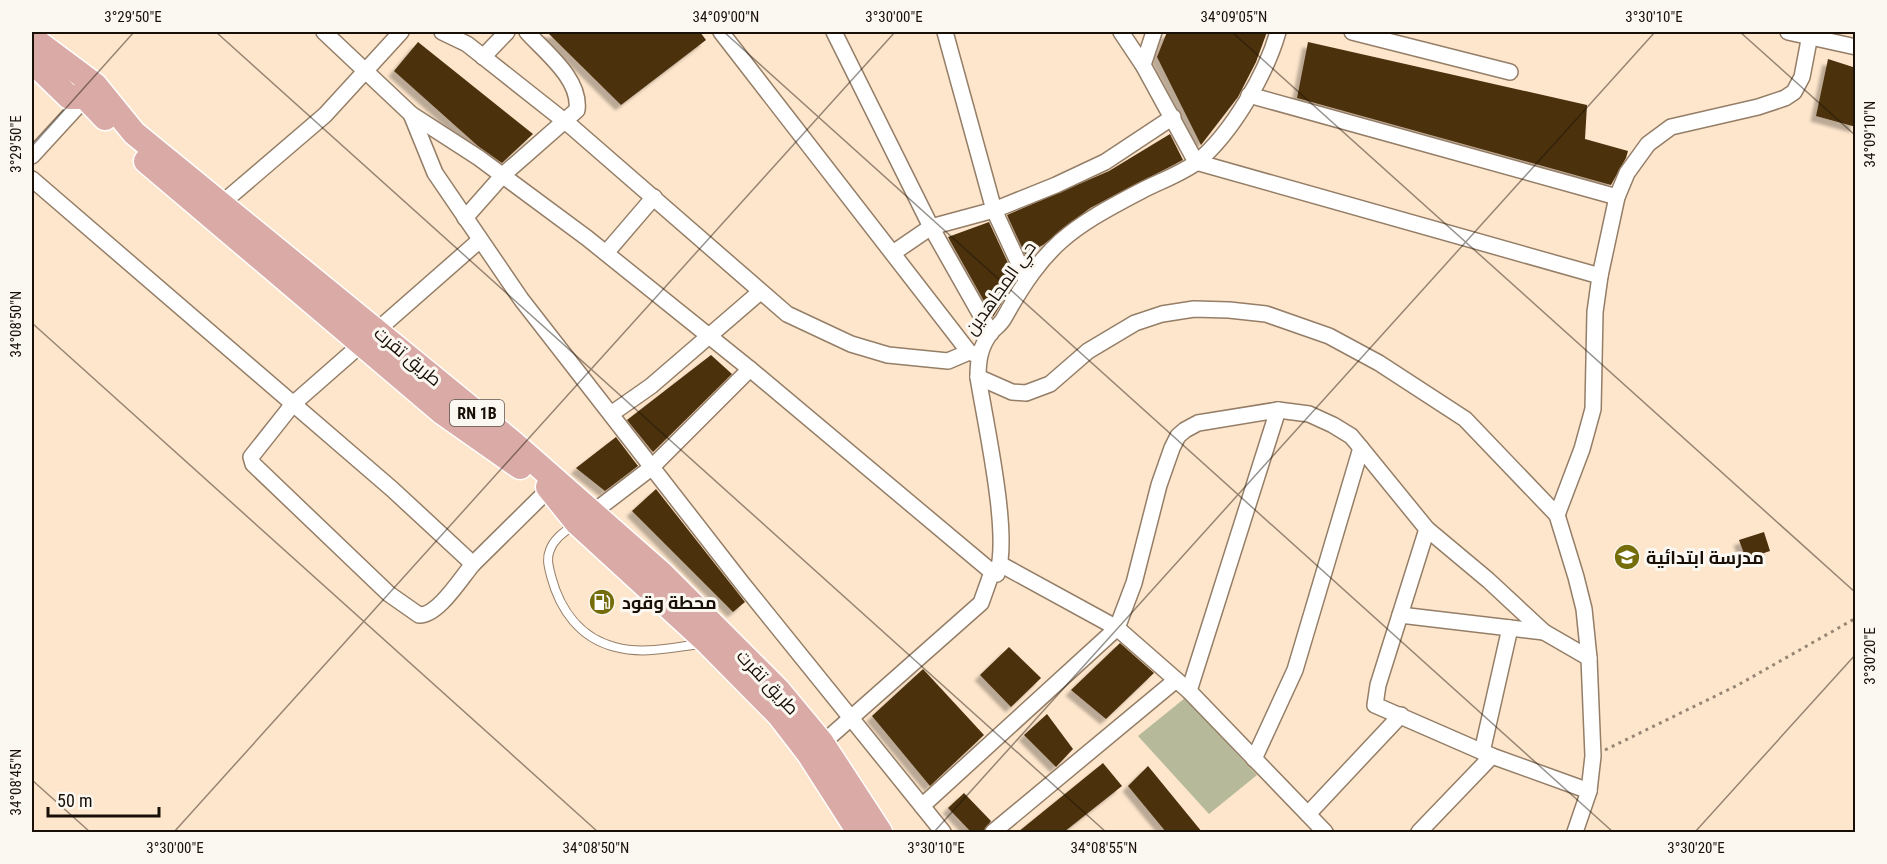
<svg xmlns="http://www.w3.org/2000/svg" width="1887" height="864" font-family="'Roboto Condensed',Cairo,sans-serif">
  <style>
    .green { fill: #b6ba9b }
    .building { fill: #4c3111; filter: url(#shadow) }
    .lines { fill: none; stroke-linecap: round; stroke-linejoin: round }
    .service-casing { stroke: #947e67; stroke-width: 10 }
    .minor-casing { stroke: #947e67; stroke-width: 18 }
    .primary-casing { stroke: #fff; stroke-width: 27 }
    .path { stroke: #978674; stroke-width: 3; stroke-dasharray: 3 4.5; stroke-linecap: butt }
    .service { stroke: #fff; stroke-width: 8 }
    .minor { stroke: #fff; stroke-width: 15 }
    .primary { stroke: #daaba6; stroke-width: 24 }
    .ticks { fill: none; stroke: #181007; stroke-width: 1.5; stroke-opacity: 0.45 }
    .labels { text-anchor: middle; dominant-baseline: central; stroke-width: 6; stroke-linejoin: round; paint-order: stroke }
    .shield { fill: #fbf7f1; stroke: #5c554d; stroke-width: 1.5 }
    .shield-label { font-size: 16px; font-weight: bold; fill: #181007 }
    .street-label { font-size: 18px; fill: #181007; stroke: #fbf7f1 }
    .poi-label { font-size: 18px; font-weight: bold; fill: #181007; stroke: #fbf7f1; text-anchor: start }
    .neatline { fill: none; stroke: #181007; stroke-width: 2 }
    .ticks-label { font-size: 15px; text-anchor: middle; fill: #181007 }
  </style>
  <defs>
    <filter id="shadow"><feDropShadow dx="-5.5" dy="5.5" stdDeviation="1.5" flood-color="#0004"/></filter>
  </defs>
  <rect width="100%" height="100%" fill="#fee6cc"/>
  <polygon class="green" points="1185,698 1257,775 1209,814 1138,736"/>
  <g class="building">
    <polygon points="547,32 700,32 706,40 621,105"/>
    <polygon points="1167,32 1267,32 1256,62 1238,97 1201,145 1157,57"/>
    <polygon points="418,42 533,134 502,163 478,146 394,71"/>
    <polygon points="1308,42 1587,105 1585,139 1628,151 1626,158 1611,185 1297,98"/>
    <polygon points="1828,59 1856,68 1856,127 1816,116"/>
    <polygon points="1170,134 1183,160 1090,208 1043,245 1025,254 1007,215 1109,171"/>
    <polygon points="989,222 1016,280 993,317 948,237"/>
    <polygon points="711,355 732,374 653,452 627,420"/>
    <polygon points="616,437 638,466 605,491 576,468"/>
    <polygon points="656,489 745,602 733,612 632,511"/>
    <polygon points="1764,532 1770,551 1746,559 1739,540"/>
    <polygon points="1120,643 1154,673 1106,719 1071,690"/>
    <polygon points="1009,647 1041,678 1011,707 980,675"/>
    <polygon points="923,669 984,735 930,786 872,716"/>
    <polygon points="1047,714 1073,749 1056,767 1024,735"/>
    <polygon points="1103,763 1122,786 1064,832 1018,832"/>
    <polygon points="1148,766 1202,832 1166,832 1128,786"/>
    <polygon points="964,793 991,821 983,832 971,832 948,808"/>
  </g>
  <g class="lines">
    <g class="service-casing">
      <path id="service" d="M 575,524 C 566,531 554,538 550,550 C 546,559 549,567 551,576 C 560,610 580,638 615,647 C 644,655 673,647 701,644"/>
    </g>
    <g class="minor-casing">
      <g id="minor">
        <polyline points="324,32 411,114 479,158 587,238 750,369 992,572"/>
        <polyline points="442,32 467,44 572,127 787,314 851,344 888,355 948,361 969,352"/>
        <polyline points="721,32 969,352 977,355"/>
        <polyline points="834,32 931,227 991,333"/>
        <polyline points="945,32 994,210 1026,279"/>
        <polyline points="1121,32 1143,65 1196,162 1600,276"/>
        <polyline points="1352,32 1510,72"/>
        <polyline points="1788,32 1856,47"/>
        <polyline points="483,57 507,32"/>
        <polyline points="1143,65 1154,32"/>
        <polyline points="1249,95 1617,197"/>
        <polyline points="411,114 435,173 521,299 742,583 943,832"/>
        <polyline points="32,156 88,95"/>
        <polyline points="32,179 392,489 473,564 550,488"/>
        <polyline points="221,204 325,115 401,32"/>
        <path d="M 465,218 L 503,175 L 577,110 C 581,79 545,52 527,32"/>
        <polyline points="606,253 654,197"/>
        <polyline points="893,253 931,227 994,210 1056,185 1105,162 1173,117"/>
        <polyline points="978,377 1012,392 1026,393 1050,384 1088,351 1135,323 1162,314 1194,309 1229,310 1266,314 1329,336 1379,363 1465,419 1557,515 1576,577 1584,609 1589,658 1593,756 1589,791 1575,832"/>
        <polyline points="611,414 651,386 760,292"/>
        <polyline points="1557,515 1582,449 1593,409 1595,312 1600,276 1617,197 1627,173 1648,144 1671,127 1758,107 1785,98 1794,92 1802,77 1810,35"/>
        <polyline points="587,517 651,468 750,369"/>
        <polyline points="1427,529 1378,685 1375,705 1492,756 1589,791"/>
        <path d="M 473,564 C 461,578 438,616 419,615 L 389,594 L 253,464 L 251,457 L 293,404 L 480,240"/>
        <polyline points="1000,564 1117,628 1189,691 1325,832"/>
        <path d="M 992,572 L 997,574 C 1011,536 985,422 978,377 C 978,360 980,346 992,331 C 996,327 1001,324 1004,318 C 1045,245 1068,229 1141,191 C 1158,182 1181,174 1197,162 C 1232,133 1266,74 1278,32"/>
        <polyline points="1400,615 1544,632"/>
        <polyline points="1189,691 1278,410"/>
        <polyline points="817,748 981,603 992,572"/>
        <polyline points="1482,752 1510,628"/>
        <polyline points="1254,759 1295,670 1361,448"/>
        <polyline points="922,806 1117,628 1134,583 1159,485 1172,448 1178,436 1185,430 1198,423 1278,410 1309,414 1333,425 1351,436 1361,448 1427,529 1488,580 1544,632 1589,658"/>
        <polyline points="1308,814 1401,715"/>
        <polyline points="993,832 1176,680"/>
        <polyline points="1419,832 1492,756"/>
      </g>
    </g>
    <g class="primary-casing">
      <g id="primary">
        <polyline points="32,38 95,85 134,133 512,442 662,574 778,690 822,743 880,832"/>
        <polyline points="32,61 69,97 85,97 105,118"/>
        <polyline points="146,161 443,413 520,467"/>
        <polyline points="548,487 577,523 708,643 779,715 809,754 859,832"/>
      </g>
    </g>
    <polyline class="path" points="1605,750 1738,685 1856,618"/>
    <use href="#service" class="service"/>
    <use href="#minor" class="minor"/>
    <use href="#primary" class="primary"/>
  </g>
  <path class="ticks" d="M 216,32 L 1106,832M 724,32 L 1613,832M 1232,32 L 1856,593M 1740,32 L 1856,136M 32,146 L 134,32M 32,323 L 598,832M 32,780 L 90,832M 174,832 L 895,32M 934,832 L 1655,32M 1695,832 L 1856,654"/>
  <defs>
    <g id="school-disc" transform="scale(1.35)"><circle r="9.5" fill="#756d0a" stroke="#fbf7f1"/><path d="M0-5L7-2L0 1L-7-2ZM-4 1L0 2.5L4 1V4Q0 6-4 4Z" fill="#fff"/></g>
    <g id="fuel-disc" transform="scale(1.35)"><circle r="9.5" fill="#756d0a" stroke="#fbf7f1"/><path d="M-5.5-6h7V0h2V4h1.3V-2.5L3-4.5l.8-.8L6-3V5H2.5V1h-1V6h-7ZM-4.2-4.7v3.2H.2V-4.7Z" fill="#fff"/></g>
  </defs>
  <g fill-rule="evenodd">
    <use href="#school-disc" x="1627" y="557"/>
    <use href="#fuel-disc" x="602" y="602"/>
  </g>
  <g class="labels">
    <rect class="shield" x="450" y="400" width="54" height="26" rx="4.5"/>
    <g class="shield-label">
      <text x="477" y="413">RN 1B</text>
    </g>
    <g class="street-label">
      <text transform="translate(1000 288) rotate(-55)">حي المجاهدين</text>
      <text transform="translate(408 356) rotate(40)">طريق تقرت</text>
      <text transform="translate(768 682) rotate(47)">طريق تقرت</text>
    </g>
    <g class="poi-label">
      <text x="1646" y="557">مدرسة ابتدائية</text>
      <text x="622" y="602">محطة وقود</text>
    </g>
  </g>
  <rect width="1887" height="864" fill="none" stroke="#fbf7f1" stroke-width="66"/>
  <path d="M48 807v9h111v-9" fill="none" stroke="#181007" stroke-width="3"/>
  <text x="57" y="807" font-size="18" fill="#181007" stroke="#fbf7f1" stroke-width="4.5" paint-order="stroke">50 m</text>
  <rect x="33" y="33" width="1821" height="798" class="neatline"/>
  <g class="ticks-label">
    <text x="133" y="22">3°29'50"E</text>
    <text x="726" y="22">34°09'00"N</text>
    <text x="894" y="22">3°30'00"E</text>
    <text x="1234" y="22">34°09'05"N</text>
    <text x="1654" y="22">3°30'10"E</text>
    <text transform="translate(1870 134) rotate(-90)" y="5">34°09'10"N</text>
    <text transform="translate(16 144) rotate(-90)" y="5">3°29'50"E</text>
    <text transform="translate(16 324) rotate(-90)" y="5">34°08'50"N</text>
    <text transform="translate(1870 656) rotate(-90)" y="5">3°30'20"E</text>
    <text transform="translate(16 782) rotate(-90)" y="5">34°08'45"N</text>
    <text x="175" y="853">3°30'00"E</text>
    <text x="596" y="853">34°08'50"N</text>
    <text x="936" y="853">3°30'10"E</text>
    <text x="1104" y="853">34°08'55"N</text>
    <text x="1696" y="853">3°30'20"E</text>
  </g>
</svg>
